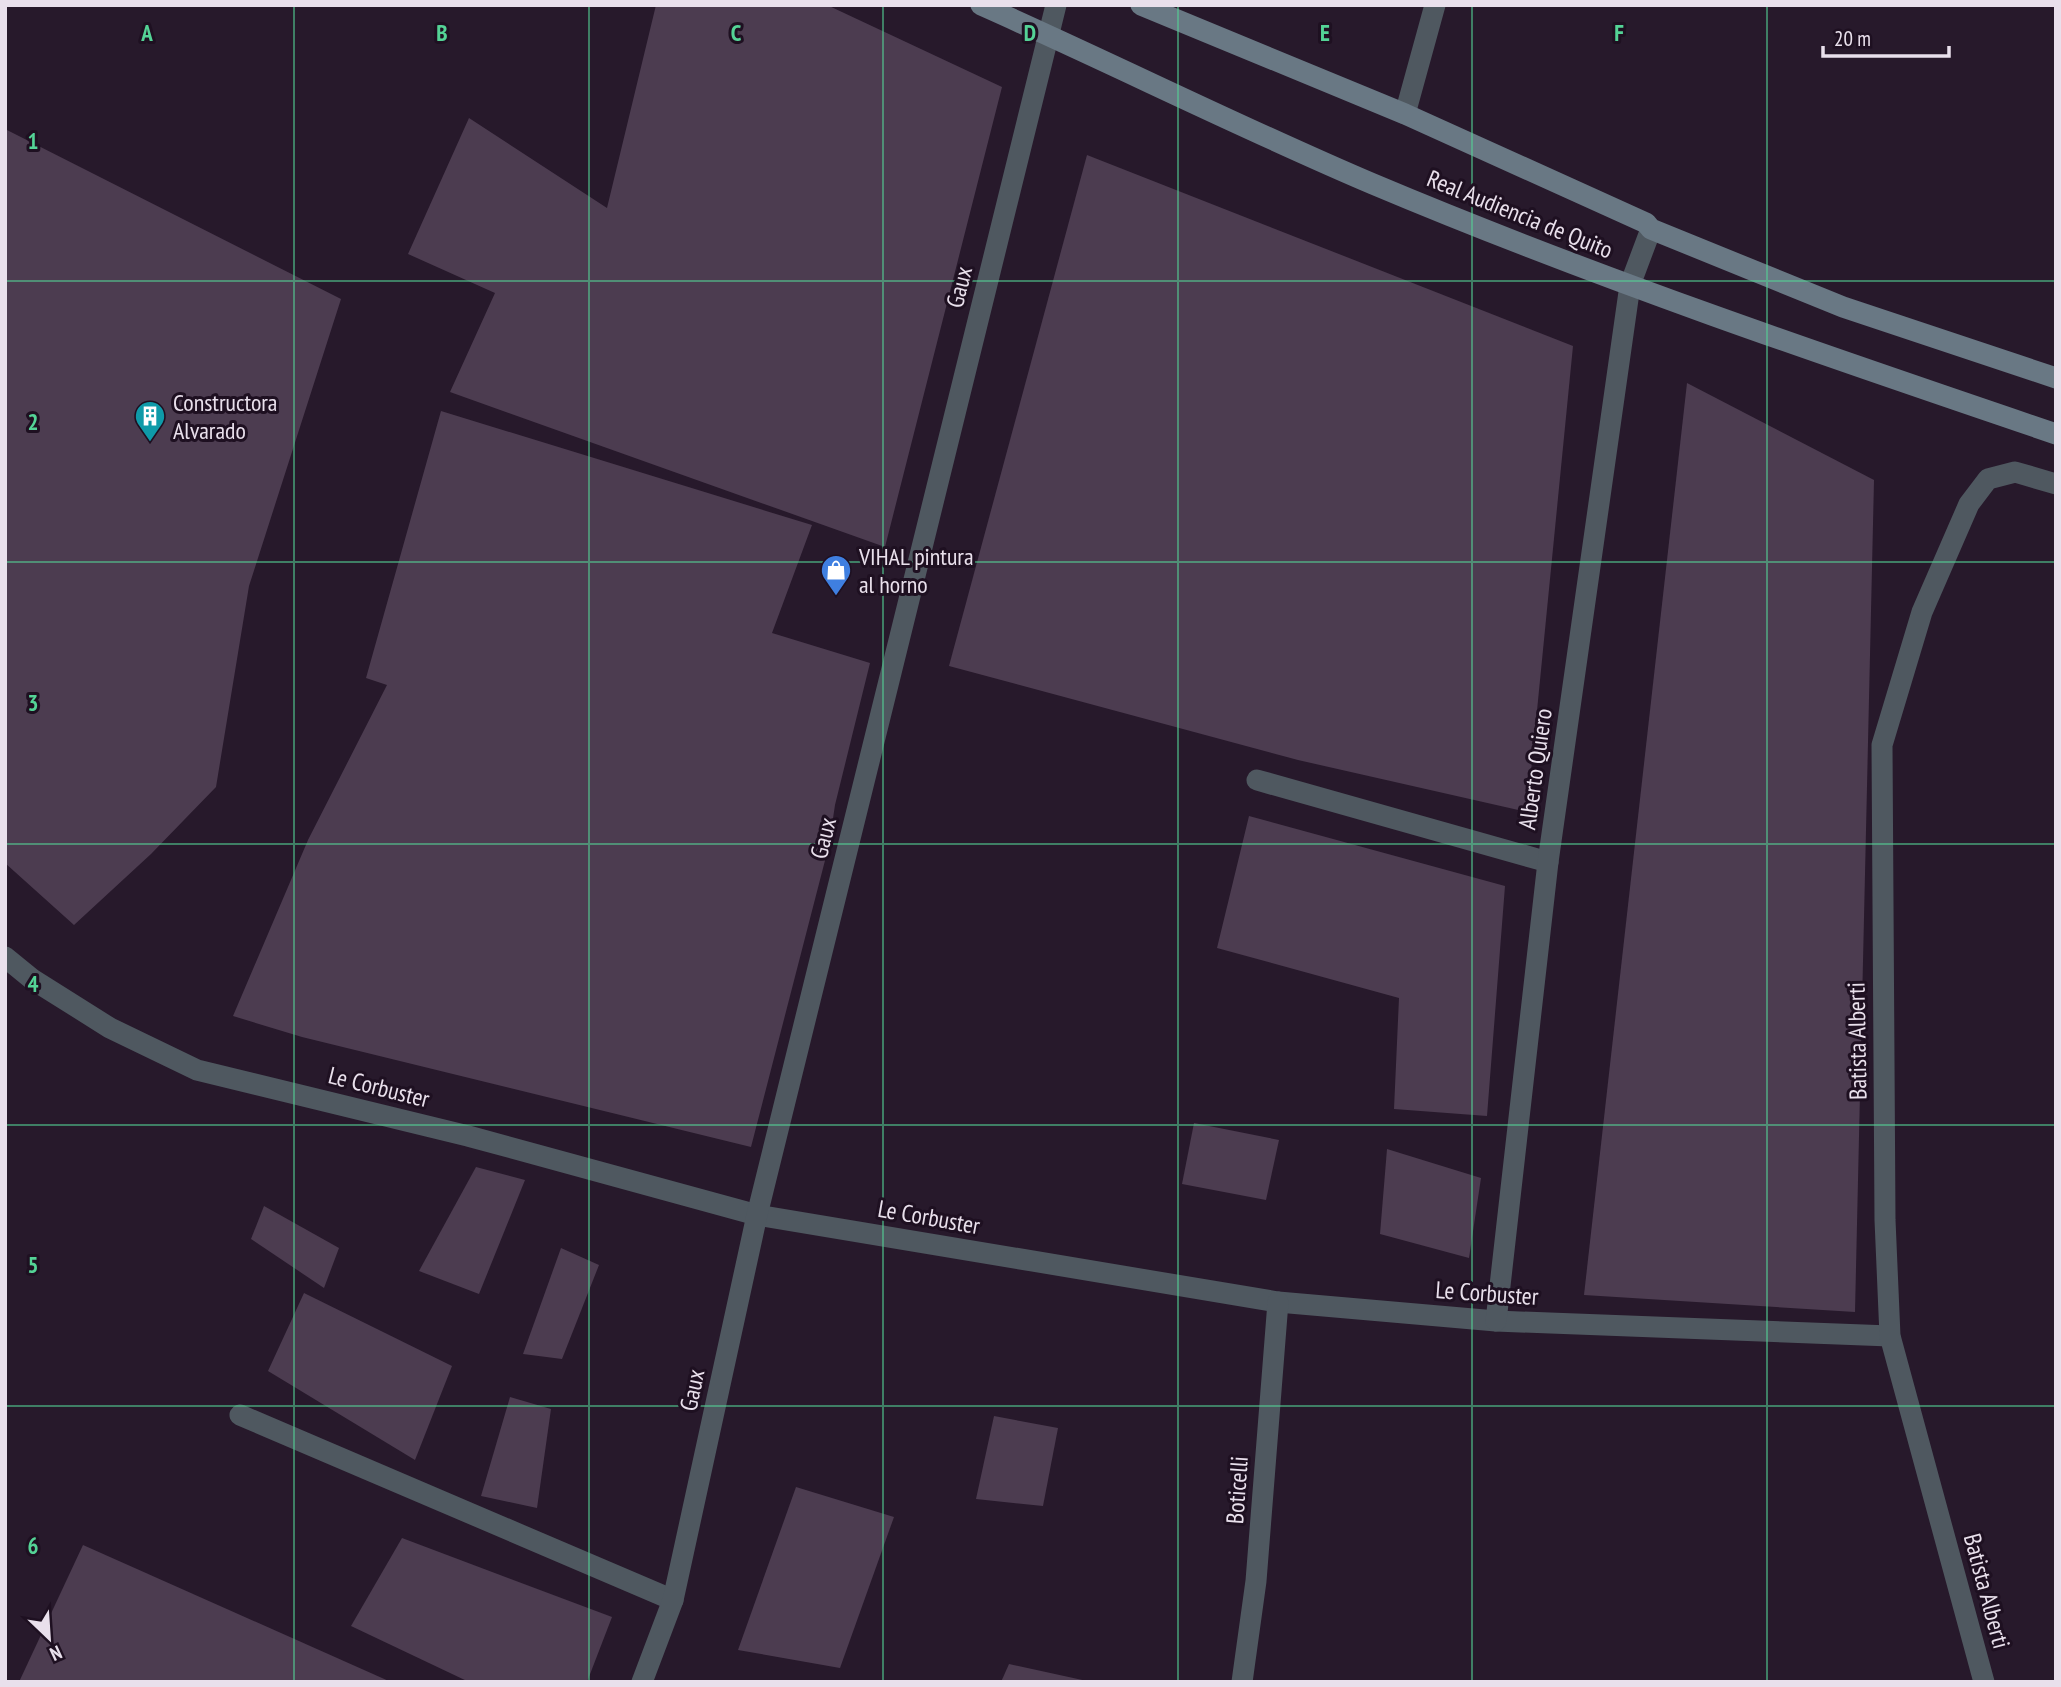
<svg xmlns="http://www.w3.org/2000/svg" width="2061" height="1687" font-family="'PT Sans Narrow',sans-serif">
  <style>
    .building { fill: #4c3c50 }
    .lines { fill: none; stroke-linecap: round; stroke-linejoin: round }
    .street { stroke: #4f5860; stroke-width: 21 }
    .secondary { stroke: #697884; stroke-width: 21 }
    .grid { fill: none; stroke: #54d396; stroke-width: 2; stroke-opacity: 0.55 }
    .labels { text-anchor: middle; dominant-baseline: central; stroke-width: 6; stroke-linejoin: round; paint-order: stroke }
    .street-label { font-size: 24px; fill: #e9e0ec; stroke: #1e1021 }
    .poi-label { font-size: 24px; fill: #e9e0ec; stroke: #1e1021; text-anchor: start }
    .grid-label { font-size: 23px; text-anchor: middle; font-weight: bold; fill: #54d396; stroke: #1e1021; stroke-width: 6; stroke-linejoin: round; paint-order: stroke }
  </style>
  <rect width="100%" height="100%" fill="#27192b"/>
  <g class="building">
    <polygon points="656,5 827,5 1002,87 885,547 450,392 495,293 408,254 469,118 607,208"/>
    <polygon points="5,129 341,299 249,586 216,787 151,854 74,925 5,863"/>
    <polygon points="1087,155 1573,346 1527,812 1298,760 949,666"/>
    <polygon points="1687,383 1874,480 1855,1312 1584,1295"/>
    <polygon points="441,411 812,525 772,633 870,663 835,805 829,845 751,1147 302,1037 233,1016 308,840 387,685 366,678"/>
    <polygon points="1249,816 1505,886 1487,1116 1394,1109 1399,998 1217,948"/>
    <polygon points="1194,1123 1279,1140 1266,1200 1182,1184"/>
    <polygon points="1387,1149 1481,1178 1469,1258 1380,1234"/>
    <polygon points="476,1167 525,1180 479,1294 419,1271"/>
    <polygon points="264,1206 339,1248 324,1288 251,1239"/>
    <polygon points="561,1248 599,1265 562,1359 523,1354"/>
    <polygon points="304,1293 452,1366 415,1460 268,1371"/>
    <polygon points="510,1397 551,1409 537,1508 481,1496"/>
    <polygon points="994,1416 1058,1428 1043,1506 976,1499"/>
    <polygon points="796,1487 894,1517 840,1668 738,1650"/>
    <polygon points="402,1538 612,1617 587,1682 469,1682 351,1626"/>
    <polygon points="83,1545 391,1682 19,1682"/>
    <polygon points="1009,1664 1087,1681 1086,1682 1001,1682"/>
  </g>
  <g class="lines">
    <g class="street">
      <polyline points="1405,114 1435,5"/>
      <polyline points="1257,780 1548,862"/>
      <polyline points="5,957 32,979 110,1028 197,1070 468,1136 757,1215 1278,1302 1496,1321 1890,1336"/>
      <polyline points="1496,1321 1548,862 1630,285 1651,229"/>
      <polyline points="240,1415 673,1600"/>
      <polyline points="642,1682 673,1600 757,1215 1056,5"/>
      <polyline points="1242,1682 1256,1581 1278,1302"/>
      <polyline points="1984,1682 1890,1336 1885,1220 1882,745 1922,612 1969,504 1988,479 2015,472 2056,484"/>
    </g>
    <g class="secondary">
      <path d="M 981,5 C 1112,63 1241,128 1373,184 C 1596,278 1826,356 2056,434"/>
      <polyline points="1141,5 1405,114 1646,223 1651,229 1843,307 2056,378"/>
    </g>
  </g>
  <path class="grid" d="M 294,5 L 294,1682M 589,5 L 589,1682M 883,5 L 883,1682M 1178,5 L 1178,1682M 1472,5 L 1472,1682M 1767,5 L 1767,1682M 5,281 L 2056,281M 5,562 L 2056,562M 5,844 L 2056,844M 5,1125 L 2056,1125M 5,1406 L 2056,1406"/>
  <defs>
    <g id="building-pin" transform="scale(1.575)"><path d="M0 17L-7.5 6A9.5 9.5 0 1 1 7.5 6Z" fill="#0f9aa8" stroke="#1e1021"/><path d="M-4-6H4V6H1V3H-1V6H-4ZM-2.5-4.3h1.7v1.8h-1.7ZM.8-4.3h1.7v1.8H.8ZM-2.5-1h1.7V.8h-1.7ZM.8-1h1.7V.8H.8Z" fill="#fff"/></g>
    <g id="shop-pin" transform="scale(1.575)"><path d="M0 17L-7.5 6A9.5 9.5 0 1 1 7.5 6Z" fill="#3f7fe0" stroke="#1e1021"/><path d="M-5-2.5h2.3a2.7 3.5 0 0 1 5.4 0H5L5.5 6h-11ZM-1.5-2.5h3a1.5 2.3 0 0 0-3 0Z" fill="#fff"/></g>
  </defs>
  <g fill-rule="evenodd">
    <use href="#building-pin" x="150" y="416"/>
    <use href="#shop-pin" x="836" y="570"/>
  </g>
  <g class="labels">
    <g class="street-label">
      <text transform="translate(1520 214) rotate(22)">Real Audiencia de Quito</text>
      <text transform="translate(959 287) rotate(-76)">Gaux</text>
      <text transform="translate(1535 769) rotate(-82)">Alberto Quiero</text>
      <text transform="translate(823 838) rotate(-76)">Gaux</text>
      <text transform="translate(1857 1041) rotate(-91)">Batista Alberti</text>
      <text transform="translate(379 1087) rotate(14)">Le Corbuster</text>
      <text transform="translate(929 1217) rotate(10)">Le Corbuster</text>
      <text transform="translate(1487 1293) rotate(4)">Le Corbuster</text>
      <text transform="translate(692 1390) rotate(-78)">Gaux</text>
      <text transform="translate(1237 1490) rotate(-86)">Boticelli</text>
      <text transform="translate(1987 1591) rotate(75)">Batista Alberti</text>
    </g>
    <g class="poi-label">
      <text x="173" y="402">Constructora<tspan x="173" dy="28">Alvarado</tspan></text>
      <text x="859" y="556">VIHAL pintura<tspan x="859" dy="28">al horno</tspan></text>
    </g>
  </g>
  <g class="grid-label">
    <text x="147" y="41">A</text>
    <text x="442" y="41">B</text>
    <text x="736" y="41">C</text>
    <text x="1030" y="41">D</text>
    <text x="1325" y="41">E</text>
    <text x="1619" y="41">F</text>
    <text x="33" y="149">1</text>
    <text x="33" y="430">2</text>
    <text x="33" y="711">3</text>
    <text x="33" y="992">4</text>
    <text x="33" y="1273">5</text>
    <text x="33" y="1554">6</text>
  </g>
  <rect width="2061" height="1687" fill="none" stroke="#e9e0ec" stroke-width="14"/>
  <g transform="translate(49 1638) rotate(155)" stroke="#1e1021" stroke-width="5" paint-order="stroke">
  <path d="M0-5L12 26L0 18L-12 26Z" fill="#e9e0ec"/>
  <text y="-10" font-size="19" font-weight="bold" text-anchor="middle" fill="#e9e0ec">N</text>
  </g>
  <path d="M1823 46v10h126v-10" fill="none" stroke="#e9e0ec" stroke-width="3.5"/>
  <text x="1834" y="46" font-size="21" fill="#e9e0ec" stroke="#1e1021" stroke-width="5" paint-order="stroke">20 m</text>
</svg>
